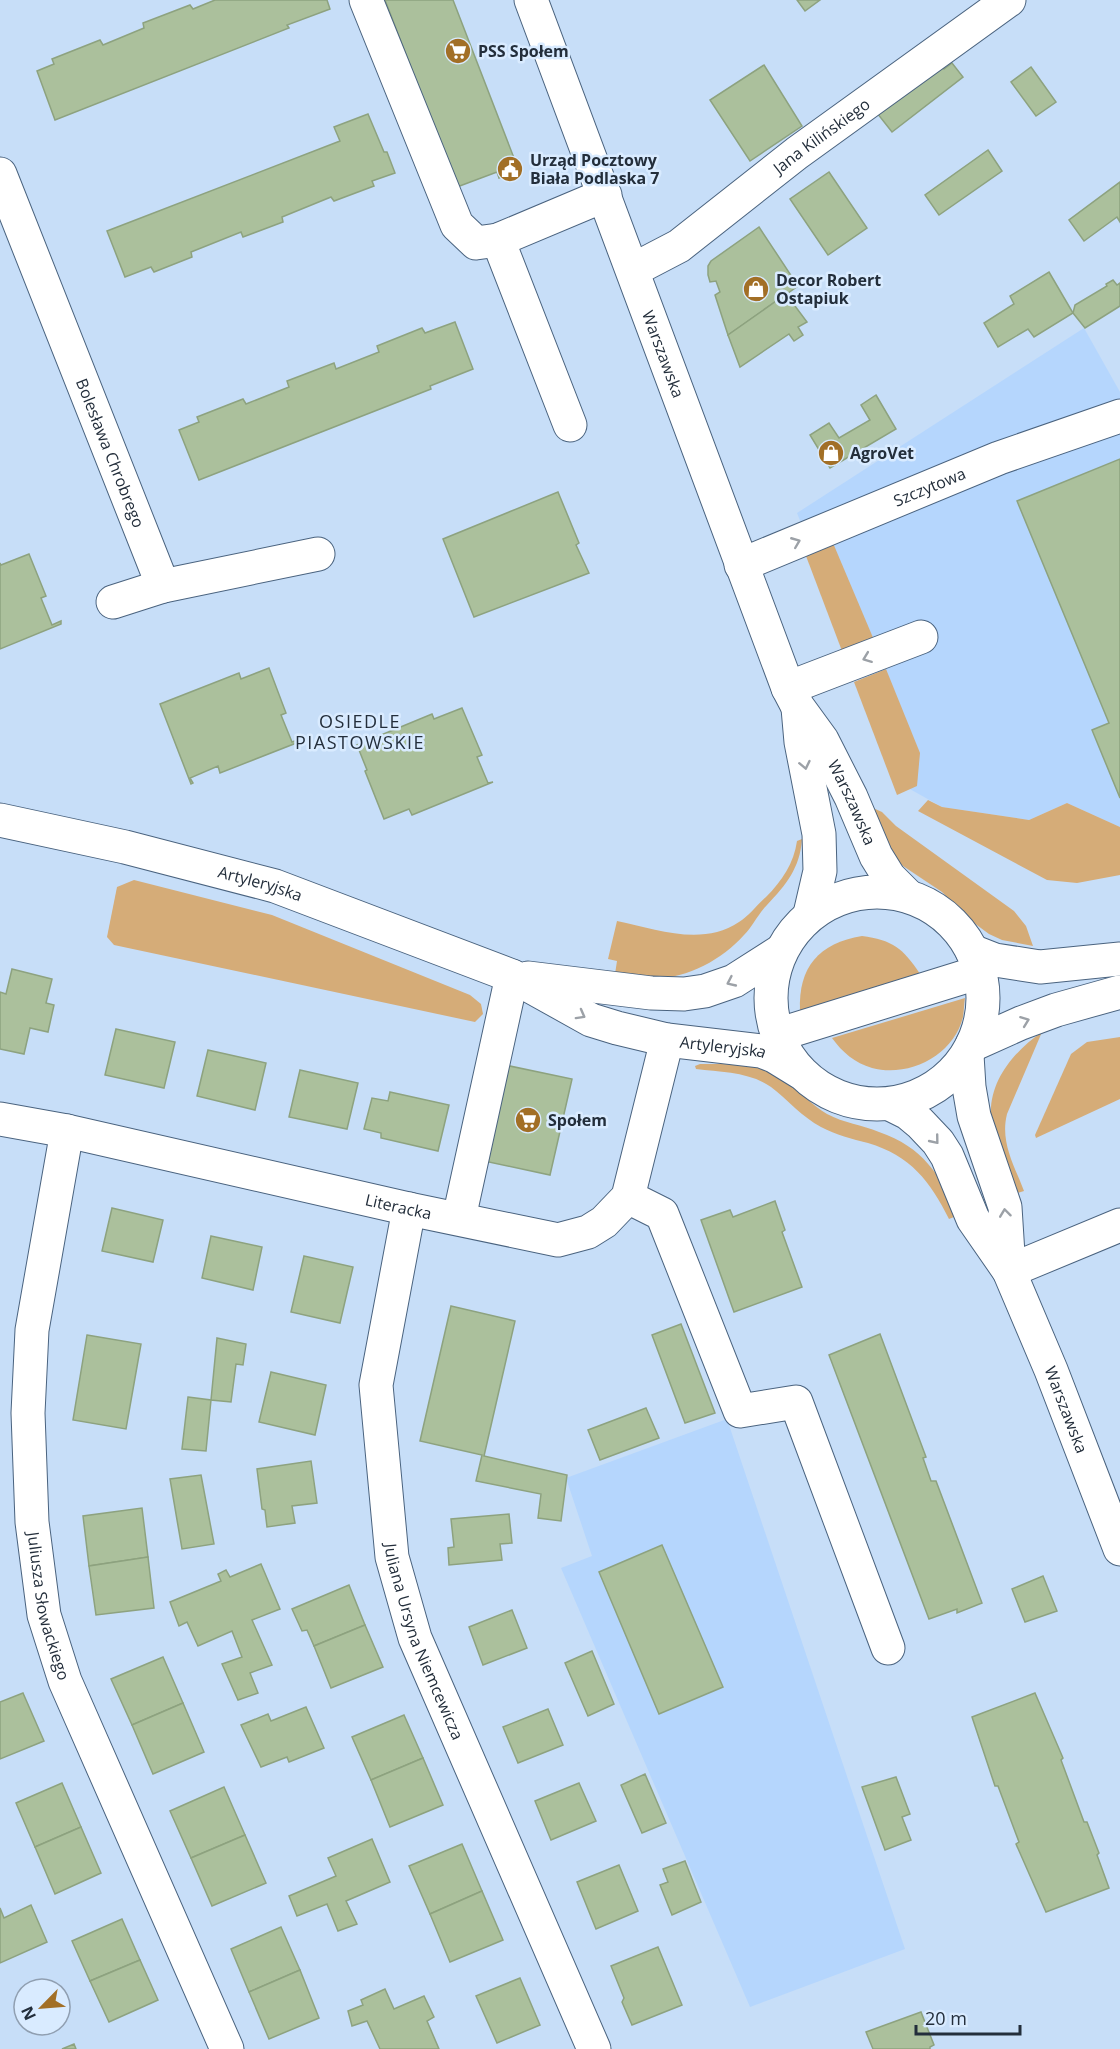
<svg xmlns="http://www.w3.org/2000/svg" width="1120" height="2049" font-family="'Open Sans',sans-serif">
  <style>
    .built { fill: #b5d6fd }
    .green { fill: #d5ac78 }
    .building { fill: #abc09c; stroke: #8da27f; stroke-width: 1.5 }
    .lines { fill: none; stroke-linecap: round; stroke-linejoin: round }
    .minor-casing { stroke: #4a637f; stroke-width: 35 }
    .minor { stroke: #fff; stroke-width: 33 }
    .oneway { stroke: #9ca1a7 }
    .labels { text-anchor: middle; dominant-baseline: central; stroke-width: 5; stroke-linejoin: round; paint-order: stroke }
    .poi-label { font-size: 16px; font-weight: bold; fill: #232e3b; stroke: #d9ebff; text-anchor: start }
    .street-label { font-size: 16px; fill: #232e3b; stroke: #d9ebff }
    .neighbourhood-label { font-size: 18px; letter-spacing: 1.5px; fill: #232e3b; stroke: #d9ebff }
  </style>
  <rect width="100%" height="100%" fill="#c7def8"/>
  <g class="built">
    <polygon points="1084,328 1120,392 1120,827 1067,803 1029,820 942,807 908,788 797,513"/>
    <polygon points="727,1419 905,1949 750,2007 561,1568 592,1556 566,1478"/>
  </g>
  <g class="green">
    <polygon points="833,543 874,640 842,651 806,556"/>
    <polygon points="886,669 920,753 917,786 897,795 854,682"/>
    <polygon points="928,800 942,807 1029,820 1067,803 1120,827 1120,875 1077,883 1047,880 918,811"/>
    <polygon points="873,808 882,812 896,826 1014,911 1026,926 1033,946 1002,940 989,934 970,920 942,892 903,866 893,855"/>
    <path d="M 802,839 C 800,868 786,885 767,905 C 758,914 753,926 744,935 C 721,961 683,981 647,978 C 636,977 626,975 615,974 L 617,961 L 608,959 L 617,921 C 656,929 702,947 739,922 C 749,916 757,905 766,897 C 782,881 794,863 797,841 Z"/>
    <polygon points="134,880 272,915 470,995 481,1004 483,1014 475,1022 114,945 107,937 117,887"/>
    <path d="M 862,936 C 892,940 903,948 920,974 L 800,1011 C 798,967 819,943 862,936 Z"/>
    <path d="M 965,998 C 964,1004 964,1011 963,1017 C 954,1055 909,1078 872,1068 C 855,1063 842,1052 832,1038 Z"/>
    <path d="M 1042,1032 L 1007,1114 C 1000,1142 1014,1165 1024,1191 L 1014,1194 C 1007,1171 996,1147 992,1124 C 985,1085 1013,1052 1042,1032 Z"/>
    <polygon points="1120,1037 1120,1099 1036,1138 1035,1135 1071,1054 1087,1042"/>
    <path d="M 700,1064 C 730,1064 763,1062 788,1082 C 801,1093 812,1105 827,1114 C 844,1123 862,1125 879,1132 C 923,1147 940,1175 959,1215 L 949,1219 C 930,1181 911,1156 868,1143 C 852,1139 836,1135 821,1127 C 802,1117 788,1100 771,1087 C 750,1072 721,1072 696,1069 L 695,1066 Z"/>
  </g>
  <g class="building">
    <polygon points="215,0 327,0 330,9 287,25 289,28 55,120 37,71 54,64 52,59 100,40 103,45 144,28 143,23 190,5 193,9"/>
    <polygon points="385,0 453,0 519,171 499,178 497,172 457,187"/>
    <polygon points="797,0 820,0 805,11"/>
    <polygon points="936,60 944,69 952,63 963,77 892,132 873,108"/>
    <polygon points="764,65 802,126 750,161 710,100"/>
    <polygon points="1031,67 1056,102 1036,116 1011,82"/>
    <polygon points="368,114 384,152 387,152 395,173 372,181 374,186 334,201 331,197 282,217 283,222 243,237 241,232 191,252 192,257 154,272 151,267 125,277 107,231 340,141 334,127"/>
    <polygon points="988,150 1002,171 939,215 925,195"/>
    <polygon points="829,172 867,228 828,255 790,199"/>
    <polygon points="1120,182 1120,222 1117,217 1084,241 1069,220"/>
    <polygon points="759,227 798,286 728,335 715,295 720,292 716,281 710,282 708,275 708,266 711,261"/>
    <polygon points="1049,272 1073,313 1034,337 1028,329 998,347 984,323 1014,304 1010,296"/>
    <polygon points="1113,280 1117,285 1120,283 1120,306 1085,328 1073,313 1075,305 1107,286 1106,284"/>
    <polygon points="786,294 807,322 798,327 803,335 794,341 789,334 740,367 728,335"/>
    <polygon points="455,322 473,369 430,386 431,389 199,480 179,430 199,422 197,417 243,399 246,404 289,387 287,381 334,363 336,369 379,352 377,346 422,328 425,333"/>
    <polygon points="876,395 896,429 830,468 810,435 829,423 839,438 870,420 861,405"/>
    <polygon points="1120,459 1120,798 1092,730 1109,723 1017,501"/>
    <polygon points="558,492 579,543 576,545 589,573 474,617 443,539"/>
    <polygon points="29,554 46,596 41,598 52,625 61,621 61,624 0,649 0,563 1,565"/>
    <polygon points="269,668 286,713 281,715 292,742 303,738 304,740 220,773 218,766 190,778 193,783 191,784 160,704 239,673 241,679"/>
    <polygon points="462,708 482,755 477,757 488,783 493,782 412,815 409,809 384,819 365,771 367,770 357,745 432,714 434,719"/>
    <polygon points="12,969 52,979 46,1003 54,1005 48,1032 30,1028 24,1054 0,1049 0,992 6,994"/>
    <polygon points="116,1029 175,1042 164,1088 105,1075"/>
    <polygon points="208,1050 266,1063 255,1110 197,1096"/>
    <polygon points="505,1065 572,1079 550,1175 484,1161"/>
    <polygon points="300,1070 358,1083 347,1129 289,1117"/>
    <polygon points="390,1092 449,1105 438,1151 381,1138 381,1133 364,1129 372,1098 388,1101"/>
    <polygon points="775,1201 785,1230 782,1232 802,1287 734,1312 701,1220 730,1210 733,1217"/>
    <polygon points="112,1208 163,1220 153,1262 102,1251"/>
    <polygon points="211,1236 262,1247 253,1290 202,1278"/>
    <polygon points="304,1256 353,1267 340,1323 291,1312"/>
    <polygon points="451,1306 515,1321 484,1456 567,1475 561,1521 538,1518 541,1494 476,1481 482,1455 420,1441"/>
    <polygon points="681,1324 715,1413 685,1423 652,1335"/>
    <polygon points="880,1334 926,1457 923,1458 931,1481 936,1481 982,1603 957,1613 957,1609 929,1619 829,1355"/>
    <polygon points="87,1335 141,1344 126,1429 73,1420"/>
    <polygon points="217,1338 246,1344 243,1365 236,1364 231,1402 211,1400"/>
    <polygon points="271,1372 326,1385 315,1435 259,1422"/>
    <polygon points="188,1397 211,1400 206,1451 182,1449"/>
    <polygon points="646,1408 659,1438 600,1460 588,1430"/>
    <polygon points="311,1461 317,1503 292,1506 295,1523 267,1527 265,1510 262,1509 257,1469"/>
    <polygon points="201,1475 214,1544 182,1549 170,1479"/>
    <polygon points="142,1508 148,1557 89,1566 83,1516"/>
    <polygon points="509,1514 512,1543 500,1544 502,1560 449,1565 448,1548 454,1547 451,1519"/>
    <polygon points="662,1545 723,1687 659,1714 599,1572"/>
    <polygon points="148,1557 154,1608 96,1615 89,1566"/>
    <polygon points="261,1564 280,1609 252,1620 272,1665 250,1673 258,1693 238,1700 222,1664 242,1657 232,1631 198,1646 187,1622 179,1626 170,1602 221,1581 218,1574 226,1570 230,1577"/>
    <polygon points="1043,1576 1057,1611 1025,1622 1012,1589"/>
    <polygon points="349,1585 365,1625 314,1646 307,1630 302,1631 292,1609"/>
    <polygon points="512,1610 527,1648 483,1665 469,1627"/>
    <polygon points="365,1625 383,1667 331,1688 314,1646"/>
    <polygon points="592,1651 614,1704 588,1716 565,1663"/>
    <polygon points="163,1657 183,1703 132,1725 111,1679"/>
    <polygon points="23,1693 44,1741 0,1759 0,1702"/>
    <polygon points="1035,1693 1063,1758 1061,1760 1084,1822 1087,1822 1099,1853 1097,1855 1109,1888 1046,1912 1016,1844 1019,1842 998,1786 995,1786 972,1717"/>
    <polygon points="183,1703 204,1752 153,1774 132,1725"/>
    <polygon points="306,1707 324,1748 289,1762 287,1757 261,1767 241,1725 268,1714 271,1721"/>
    <polygon points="548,1709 563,1745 518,1763 503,1727"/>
    <polygon points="404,1715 423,1758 371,1780 352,1737"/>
    <polygon points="423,1758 443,1805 390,1827 371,1780"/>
    <polygon points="645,1774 666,1823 642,1833 621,1785"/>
    <polygon points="896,1777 910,1814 902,1817 911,1840 885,1850 862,1787"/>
    <polygon points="62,1783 81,1827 35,1847 16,1803"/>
    <polygon points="579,1783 596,1821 551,1840 535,1801"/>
    <polygon points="224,1787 245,1835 191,1858 170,1811"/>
    <polygon points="81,1827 101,1873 55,1894 35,1847"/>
    <polygon points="245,1835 266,1883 212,1906 191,1858"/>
    <polygon points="372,1839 390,1882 346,1901 357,1924 338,1931 327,1904 297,1916 289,1896 336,1876 328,1858"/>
    <polygon points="462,1844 482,1891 430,1914 409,1866"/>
    <polygon points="685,1861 701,1902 672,1915 660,1885 668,1882 663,1869"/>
    <polygon points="619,1865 638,1911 596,1929 577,1882"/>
    <polygon points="482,1891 503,1940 450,1962 430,1914"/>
    <polygon points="31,1905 47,1942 0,1963 0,1908 4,1918"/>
    <polygon points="122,1919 140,1960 90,1981 72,1941"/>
    <polygon points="281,1927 300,1970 249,1992 231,1949"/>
    <polygon points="658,1947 682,2005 632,2025 622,2002 624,1998 611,1966"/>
    <polygon points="140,1960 158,2000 109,2022 90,1981"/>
    <polygon points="300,1970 319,2018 269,2039 249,1992"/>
    <polygon points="520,1978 540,2025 497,2043 476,1996"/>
    <polygon points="385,1989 394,2009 424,1996 434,2017 427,2021 439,2049 380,2049 367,2021 352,2026 348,2011 363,2005 361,2000"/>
    <polygon points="921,2012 934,2045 930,2047 930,2049 873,2049 866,2032"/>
    <polygon points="74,2044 76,2049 62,2049"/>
  </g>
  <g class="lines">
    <g class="minor-casing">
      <g id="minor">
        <polyline points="366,0 457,225 476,243 498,240 605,195"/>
        <path id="s1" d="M 531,0 L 788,688 L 798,707 L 822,740 L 851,797 L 876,856 L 889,877 L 908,896"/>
        <path id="s2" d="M 0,174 L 163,586 L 318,554"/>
        <polyline points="498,240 570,425"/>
        <path id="s3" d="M 633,270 L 679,246 L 797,153 L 1009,0"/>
        <path id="s4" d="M 741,565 L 999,458 L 1120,416"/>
        <polyline points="113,602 163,586"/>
        <polyline points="788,688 921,637"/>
        <polyline points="798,708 801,742 819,834 820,871 810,914"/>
        <path id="s5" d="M 0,820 L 125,847 L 275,886 L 512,976 L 591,1020 L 617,1028 L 667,1040 L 761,1051 L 774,1056 L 800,1072"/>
        <circle cx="877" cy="998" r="106"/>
        <polyline points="972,951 995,960 1040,967 1120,959"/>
        <polyline points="528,978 651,993 684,994 705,991 734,981 781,951"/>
        <polyline points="777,1035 980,972"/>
        <polyline points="972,1045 1021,1023 1056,1010 1120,992"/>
        <polyline points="967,1055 969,1087 974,1116 1005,1207 1009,1270"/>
        <path id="s6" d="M 890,1104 L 908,1113 L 920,1123 L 938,1142 L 947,1156 L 973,1219 L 1009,1271 L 1051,1370 L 1120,1549"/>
        <path id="s7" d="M 0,1119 L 67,1131 L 409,1209 L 558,1240 L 588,1232 L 604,1222 L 628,1197 L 667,1040"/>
        <path id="s8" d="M 67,1131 L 32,1330 L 28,1413 L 32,1522 L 44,1615 L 65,1681 L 227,2049"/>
        <polyline points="628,1197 662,1214 740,1411 796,1402 888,1648"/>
        <path id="s9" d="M 409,1209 L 376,1385 L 392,1557 L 415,1638 L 594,2049"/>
        <polyline points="459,1218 512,976"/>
        <polyline points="1009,1271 1120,1225"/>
      </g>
    </g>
    <use href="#minor" class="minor"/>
  </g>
  <defs><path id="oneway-chevron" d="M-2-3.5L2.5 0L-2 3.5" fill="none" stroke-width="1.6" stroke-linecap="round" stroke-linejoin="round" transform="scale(1.5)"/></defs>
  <g class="oneway">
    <use href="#oneway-chevron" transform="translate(796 542) rotate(-22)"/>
    <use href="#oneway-chevron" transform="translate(867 658) rotate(159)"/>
    <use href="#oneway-chevron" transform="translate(805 765) rotate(78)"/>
    <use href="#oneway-chevron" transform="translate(731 982) rotate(155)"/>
    <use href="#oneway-chevron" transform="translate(581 1015) rotate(29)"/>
    <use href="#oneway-chevron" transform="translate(1025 1021) rotate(-21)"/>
    <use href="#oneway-chevron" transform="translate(935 1140) rotate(51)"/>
    <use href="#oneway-chevron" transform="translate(1005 1213) rotate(-97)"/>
  </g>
  <defs>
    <g id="supermarket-disc" transform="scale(1.35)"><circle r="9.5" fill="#a26f26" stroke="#d9ebff"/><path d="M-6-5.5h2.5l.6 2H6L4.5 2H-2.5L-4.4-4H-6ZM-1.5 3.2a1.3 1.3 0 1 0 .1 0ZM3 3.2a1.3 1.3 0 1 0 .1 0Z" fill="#fff"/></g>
    <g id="civic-disc" transform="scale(1.35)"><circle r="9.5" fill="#a26f26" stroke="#d9ebff"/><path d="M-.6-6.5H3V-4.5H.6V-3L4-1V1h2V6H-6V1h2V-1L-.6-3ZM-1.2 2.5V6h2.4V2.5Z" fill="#fff"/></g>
    <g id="shop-disc" transform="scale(1.35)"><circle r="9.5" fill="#a26f26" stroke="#d9ebff"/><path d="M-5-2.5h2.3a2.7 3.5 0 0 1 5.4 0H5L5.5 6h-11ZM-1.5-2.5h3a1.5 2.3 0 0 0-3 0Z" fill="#fff"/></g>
  </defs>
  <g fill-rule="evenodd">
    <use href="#supermarket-disc" x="458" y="51"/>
    <use href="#civic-disc" x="510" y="169"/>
    <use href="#shop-disc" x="756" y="289"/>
    <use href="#shop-disc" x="831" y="453"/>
    <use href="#supermarket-disc" x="528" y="1120"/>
  </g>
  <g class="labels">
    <g class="poi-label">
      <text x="478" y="51">PSS Społem</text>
      <text x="530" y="160">Urząd Pocztowy<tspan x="530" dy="18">Biała Podlaska 7</tspan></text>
      <text x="776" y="280">Decor Robert<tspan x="776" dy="18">Ostapiuk</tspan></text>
      <text x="850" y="453">AgroVet</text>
      <text x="548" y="1120">Społem</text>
    </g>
    <g class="street-label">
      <text stroke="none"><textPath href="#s3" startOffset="232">Jana Kilińskiego</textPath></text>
      <text stroke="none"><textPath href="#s1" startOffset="378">Warszawska</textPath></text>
      <text stroke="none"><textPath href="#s2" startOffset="300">Bolesława Chrobrego</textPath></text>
      <text stroke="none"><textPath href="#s4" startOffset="204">Szczytowa</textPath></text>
      <text stroke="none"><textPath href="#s1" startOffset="866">Warszawska</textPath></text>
      <text stroke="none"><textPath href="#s5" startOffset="268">Artyleryjska</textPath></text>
      <text stroke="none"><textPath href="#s5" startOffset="762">Artyleryjska</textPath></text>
      <text stroke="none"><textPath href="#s7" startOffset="408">Literacka</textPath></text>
      <text stroke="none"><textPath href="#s6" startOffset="360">Warszawska</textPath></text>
      <text stroke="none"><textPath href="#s8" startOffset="480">Juliusza Słowackiego</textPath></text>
      <text stroke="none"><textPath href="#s9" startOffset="442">Juliana Ursyna Niemcewicza</textPath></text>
    </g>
    <g class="neighbourhood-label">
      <text x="360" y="721">OSIEDLE<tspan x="360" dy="21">PIASTOWSKIE</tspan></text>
    </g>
  </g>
  <g transform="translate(42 2007) rotate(245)"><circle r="28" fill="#d9ebff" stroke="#909fb1" stroke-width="1.5"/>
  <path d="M0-4.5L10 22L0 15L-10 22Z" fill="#a26f26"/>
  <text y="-9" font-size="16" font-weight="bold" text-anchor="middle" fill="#232e3b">N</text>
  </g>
  <path d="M916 2025v9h104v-9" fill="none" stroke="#232e3b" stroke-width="3"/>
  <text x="925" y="2025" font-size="18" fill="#232e3b" stroke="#d9ebff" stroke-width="4.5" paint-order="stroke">20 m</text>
</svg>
